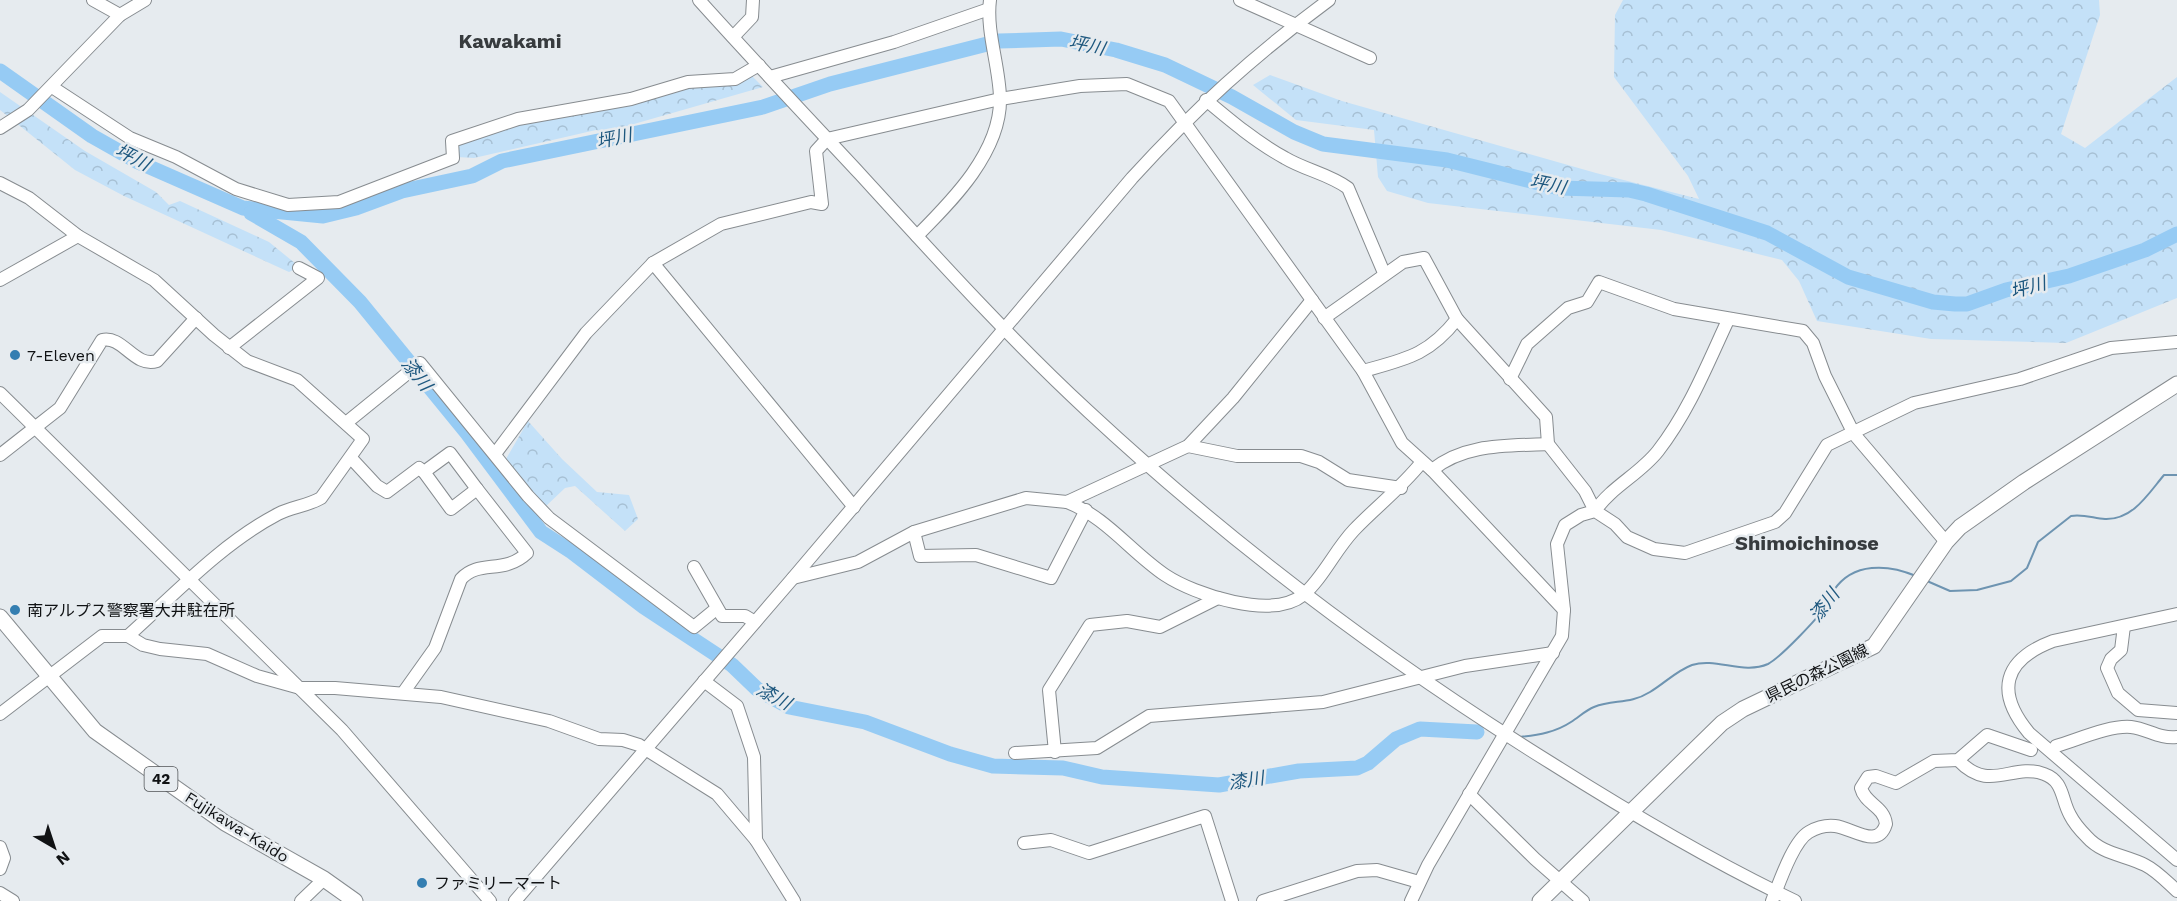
<svg xmlns="http://www.w3.org/2000/svg" width="2177" height="901" font-family="'Work Sans','Noto Sans JP',sans-serif">
  <style>
    .forest { fill: url(#forest-crowns) }
    .lines { fill: none; stroke-linecap: round; stroke-linejoin: round }
    .stream { stroke: #6e94b1; stroke-width: 2 }
    .river { stroke: #96cbf4; stroke-width: 15 }
    .minor-casing { stroke: #878c90; stroke-width: 14 }
    .major-casing { stroke: #878c90; stroke-width: 17 }
    .minor { stroke: #fff; stroke-width: 12 }
    .major { stroke: #fff; stroke-width: 15 }
    .poi-dot { fill: #347eb1; stroke: #e6ebef; stroke-width: 2 }
    .labels { text-anchor: middle; dominant-baseline: central; stroke-width: 5; stroke-linejoin: round; paint-order: stroke }
    .shield { fill: #e6ebef; stroke: #505356; stroke-width: 1.5 }
    .shield-label { font-size: 15px; font-weight: bold; fill: #101214 }
    .poi-label { font-size: 16px; fill: #101214; stroke: #e6ebef; text-anchor: start }
    .street-label { font-size: 16px; fill: #101214; stroke: #e6ebef }
    .water-label { font-size: 18px; font-style: italic; fill: #1e587f; stroke: #e6ebef }
    .quarter-label { font-size: 20px; font-weight: bold; fill: #373b3e; stroke: #e6ebef }
  </style>
  <defs>
    <pattern id="forest-crowns" width="20" height="18" patternUnits="userSpaceOnUse" patternTransform="scale(1.5)"><rect width="20" height="18" fill="#c4e1f8"/><path d="M2 6a3 3 0 1 1 6 0M12 15a3 3 0 1 1 6 0" fill="none" stroke="#a7c0d4"/></pattern>
  </defs>
  <rect width="100%" height="100%" fill="#e6ebef"/>
  <g class="forest">
    <polygon points="1623,0 2099,0 2100,15 2061,134 2085,148 2177,77 2177,298 2066,343 1931,339 1817,321 1799,281 1782,260 1661,230 1428,203 1387,191 1378,177 1374,130 1296,120 1253,85 1270,75 1342,101 1596,173 1699,199 1688,176 1614,77 1615,15"/>
    <path d="M 751,75 L 763,87 L 606,132 L 596,130 L 474,158 L 457,157 L 456,142 C 552,109 652,90 751,75 Z"/>
    <polygon points="0,92 85,151 156,192 169,205 180,201 269,242 296,264 295,269 289,272 124,196 75,170 0,110"/>
    <polygon points="528,421 562,459 597,492 629,495 638,519 625,531 575,486 565,488 545,507 506,459"/>
  </g>
  <g class="lines">
    <g class="stream">
      <path d="M 1927,581 L 1950,591 L 1977,590 L 2011,581 L 2027,568 L 2038,542 L 2071,516 C 2083,514 2093,518 2105,519 C 2133,520 2148,494 2164,475 L 2177,475"/>
      <path d="M 1520,737 C 1539,735 1556,732 1571,722 C 1579,717 1586,710 1594,707 C 1614,699 1629,705 1650,692 C 1665,683 1676,671 1692,665 C 1716,657 1743,675 1768,664 C 1781,657 1817,619 1826,606 C 1830,602 1831,595 1834,590 C 1853,562 1888,564 1916,576"/>
    </g>
    <g class="river">
      <polyline points="0,71 92,136 138,162 243,208 323,216 356,208 402,191 472,176 502,161 763,107 830,84 999,41 1061,39 1116,50 1165,65 1232,97 1294,132 1323,144 1447,160 1559,188 1629,190 1646,194 1767,233 1848,277 1933,302 1955,304 1967,304 2006,290 2069,276 2145,250 2177,234"/>
      <polyline points="251,213 301,242 360,302 467,433 541,532 572,552 644,607 732,665 757,689 789,707 865,722 950,754 993,766 1063,768 1102,777 1219,785 1299,771 1357,768 1368,763 1396,739 1420,729 1477,732"/>
    </g>
    <g class="minor-casing">
      <g id="minor">
        <polyline points="93,0 120,15"/>
        <path d="M 699,0 C 752,59 806,116 860,174 C 934,255 1008,337 1089,412 C 1231,544 1387,661 1551,763 C 1630,813 1711,861 1795,901"/>
        <polyline points="1240,0 1370,58"/>
        <polyline points="733,37 752,17 753,0"/>
        <polyline points="770,77 894,42 989,9"/>
        <polyline points="52,87 130,138 176,157 236,189 288,205 339,202 453,158 452,141 518,119 631,99 688,82 735,79 759,65"/>
        <path d="M 1206,100 C 1231,121 1256,142 1285,158 C 1305,170 1329,174 1348,188 L 1384,273"/>
        <polyline points="0,128 28,110 120,15 145,0"/>
        <path d="M 0,183 L 29,198 L 78,236 L 154,280 L 214,335 L 247,361 L 297,380 L 363,439 L 321,498 C 307,506 292,507 278,514 C 221,544 175,594 128,636 L 102,636 L 0,714"/>
        <path d="M 917,236 C 952,201 1002,151 1000,97 C 999,65 986,31 990,0"/>
        <polyline points="653,263 854,507"/>
        <polyline points="0,280 78,236"/>
        <path d="M 1324,318 L 1403,262 L 1424,258 L 1457,319 L 1546,417 L 1548,444 L 1585,491 L 1595,511 C 1611,487 1640,474 1658,451 C 1689,411 1707,365 1728,320"/>
        <polyline points="229,348 318,278 299,268"/>
        <path d="M 1363,371 C 1406,359 1429,355 1457,319"/>
        <polyline points="1510,379 1527,344 1568,308 1587,302 1599,282 1674,309 1803,331 1813,343 1825,376 1854,434 1946,542"/>
        <polyline points="0,393 342,730 490,901"/>
        <polyline points="346,423 420,363 528,496 549,518 694,627 716,609"/>
        <polyline points="1188,446 1237,456 1301,456 1319,462 1348,480 1401,488"/>
        <polyline points="495,454 586,333 653,263 721,224 811,202 822,204 816,151 827,139 1000,99 1080,86 1127,84 1169,101 1363,371 1402,443 1432,470 1564,610"/>
        <path d="M 0,455 L 60,408 L 102,340 C 123,335 134,368 157,361 L 196,318"/>
        <polyline points="351,458 377,486 387,492 419,468 424,472 450,453 477,489"/>
        <path d="M 1432,470 C 1465,443 1508,446 1548,444"/>
        <path d="M 1067,502 C 1106,517 1131,552 1165,575 C 1195,595 1272,620 1303,595 C 1323,578 1335,550 1354,530 C 1376,507 1401,488 1421,463"/>
        <polyline points="914,532 920,556 976,555 1051,578 1086,510"/>
        <polyline points="694,567 722,616 745,616 755,622"/>
        <polyline points="793,578 858,562 914,532 1026,498 1067,502 1188,446 1233,398 1312,300"/>
        <path d="M 2177,614 L 2053,641 C 2003,660 1995,692 2029,733 L 2177,860"/>
        <polyline points="2124,626 2121,650 2111,659 2107,668 2118,693 2138,710 2177,713"/>
        <polyline points="128,636 143,645 160,649 207,654 257,676 300,688 335,688 441,697 549,721 599,739 623,740 639,745 717,794 756,840"/>
        <polyline points="704,681 737,706 754,757 756,840 794,901"/>
        <path d="M 403,693 L 435,648 L 461,579 C 479,559 504,575 527,553 L 477,489 L 451,509 L 424,472"/>
        <path d="M 2056,746 C 2077,740 2110,725 2131,727 C 2148,729 2159,739 2177,737"/>
        <polyline points="1055,752 1049,690 1090,625 1127,621 1160,627 1218,598"/>
        <polyline points="1015,753 1097,748 1149,716 1323,702 1465,666 1553,653"/>
        <path d="M 1958,760 C 1990,794 2012,762 2044,774 C 2064,781 2061,799 2070,815 C 2074,823 2081,831 2087,837 C 2102,854 2125,855 2145,865 C 2157,871 2167,882 2177,891"/>
        <polyline points="1469,794 1535,859 1583,901"/>
        <polyline points="1024,843 1051,840 1089,853 1205,816 1232,901"/>
        <polyline points="0,847 4,858 0,869"/>
        <polyline points="0,893 13,901"/>
        <polyline points="301,901 324,879"/>
        <path d="M 515,901 L 793,578 L 1132,178 C 1194,110 1254,55 1329,0"/>
        <polyline points="1263,901 1357,871 1377,870 1419,882"/>
        <polyline points="1411,901 1428,865 1562,636 1564,610 1557,544 1565,525 1581,515 1595,511 1615,524 1627,537 1654,549 1685,553 1775,522 1785,513 1827,445 1914,403 2020,379 2111,348 2177,342"/>
        <path d="M 1772,901 C 1779,884 1793,841 1809,832 C 1816,828 1826,825 1835,826 C 1853,828 1878,850 1886,824 C 1884,806 1865,804 1861,788 L 1868,777 L 1876,776 L 1896,783 L 1934,761 L 1958,760 L 1987,735 L 2031,750"/>
      </g>
    </g>
    <g class="major-casing">
      <g id="major">
        <polyline points="0,617 95,731 225,823 324,879 355,901"/>
        <polyline points="1540,901 1722,723 1743,709 1874,646 1946,542 1960,527 2024,482 2177,384"/>
      </g>
    </g>
    <use href="#minor" class="minor"/>
    <use href="#major" class="major"/>
  </g>
  <g class="poi-dot">
    <circle cx="15" cy="355" r="6"/>
    <circle cx="15" cy="610" r="6"/>
    <circle cx="422" cy="883" r="6"/>
  </g>
  <g class="labels">
    <rect class="shield" x="144.5" y="767" width="33" height="24" rx="4.5"/>
    <g class="shield-label">
      <text x="161" y="779">42</text>
    </g>
    <g class="poi-label">
      <text x="27" y="355">7-Eleven</text>
      <text x="27" y="610">南アルプス警察署大井駐在所</text>
      <text x="434" y="883">ファミリーマート</text>
    </g>
    <g class="street-label">
      <text transform="translate(1817 673) rotate(-26)">県民の森公園線</text>
      <text transform="translate(237 827) rotate(32)">Fujikawa-Kaido</text>
    </g>
    <g class="water-label">
      <text transform="translate(1087 45) rotate(12)">坪川</text>
      <text transform="translate(614 138) rotate(-12)">坪川</text>
      <text transform="translate(133 157) rotate(27)">坪川</text>
      <text transform="translate(1548 184) rotate(11)">坪川</text>
      <text transform="translate(2028 287) rotate(-15)">坪川</text>
      <text transform="translate(417 374) rotate(52)">漆川</text>
      <text transform="translate(1824 605) rotate(-52)">漆川</text>
      <text transform="translate(774 696) rotate(28)">漆川</text>
      <text transform="translate(1246 780) rotate(-9)">漆川</text>
    </g>
    <g class="quarter-label">
      <text x="510" y="41">Kawakami</text>
      <text x="1807" y="543">Shimoichinose</text>
    </g>
  </g>
  <g transform="translate(54 847) rotate(141)" stroke="#e6ebef" stroke-width="4.5" paint-order="stroke">
  <path d="M0-4.5L10 22L0 15L-10 22Z" fill="#101214"/>
  <text y="-9" font-size="16" font-weight="bold" text-anchor="middle" fill="#101214">N</text>
  </g>
</svg>
